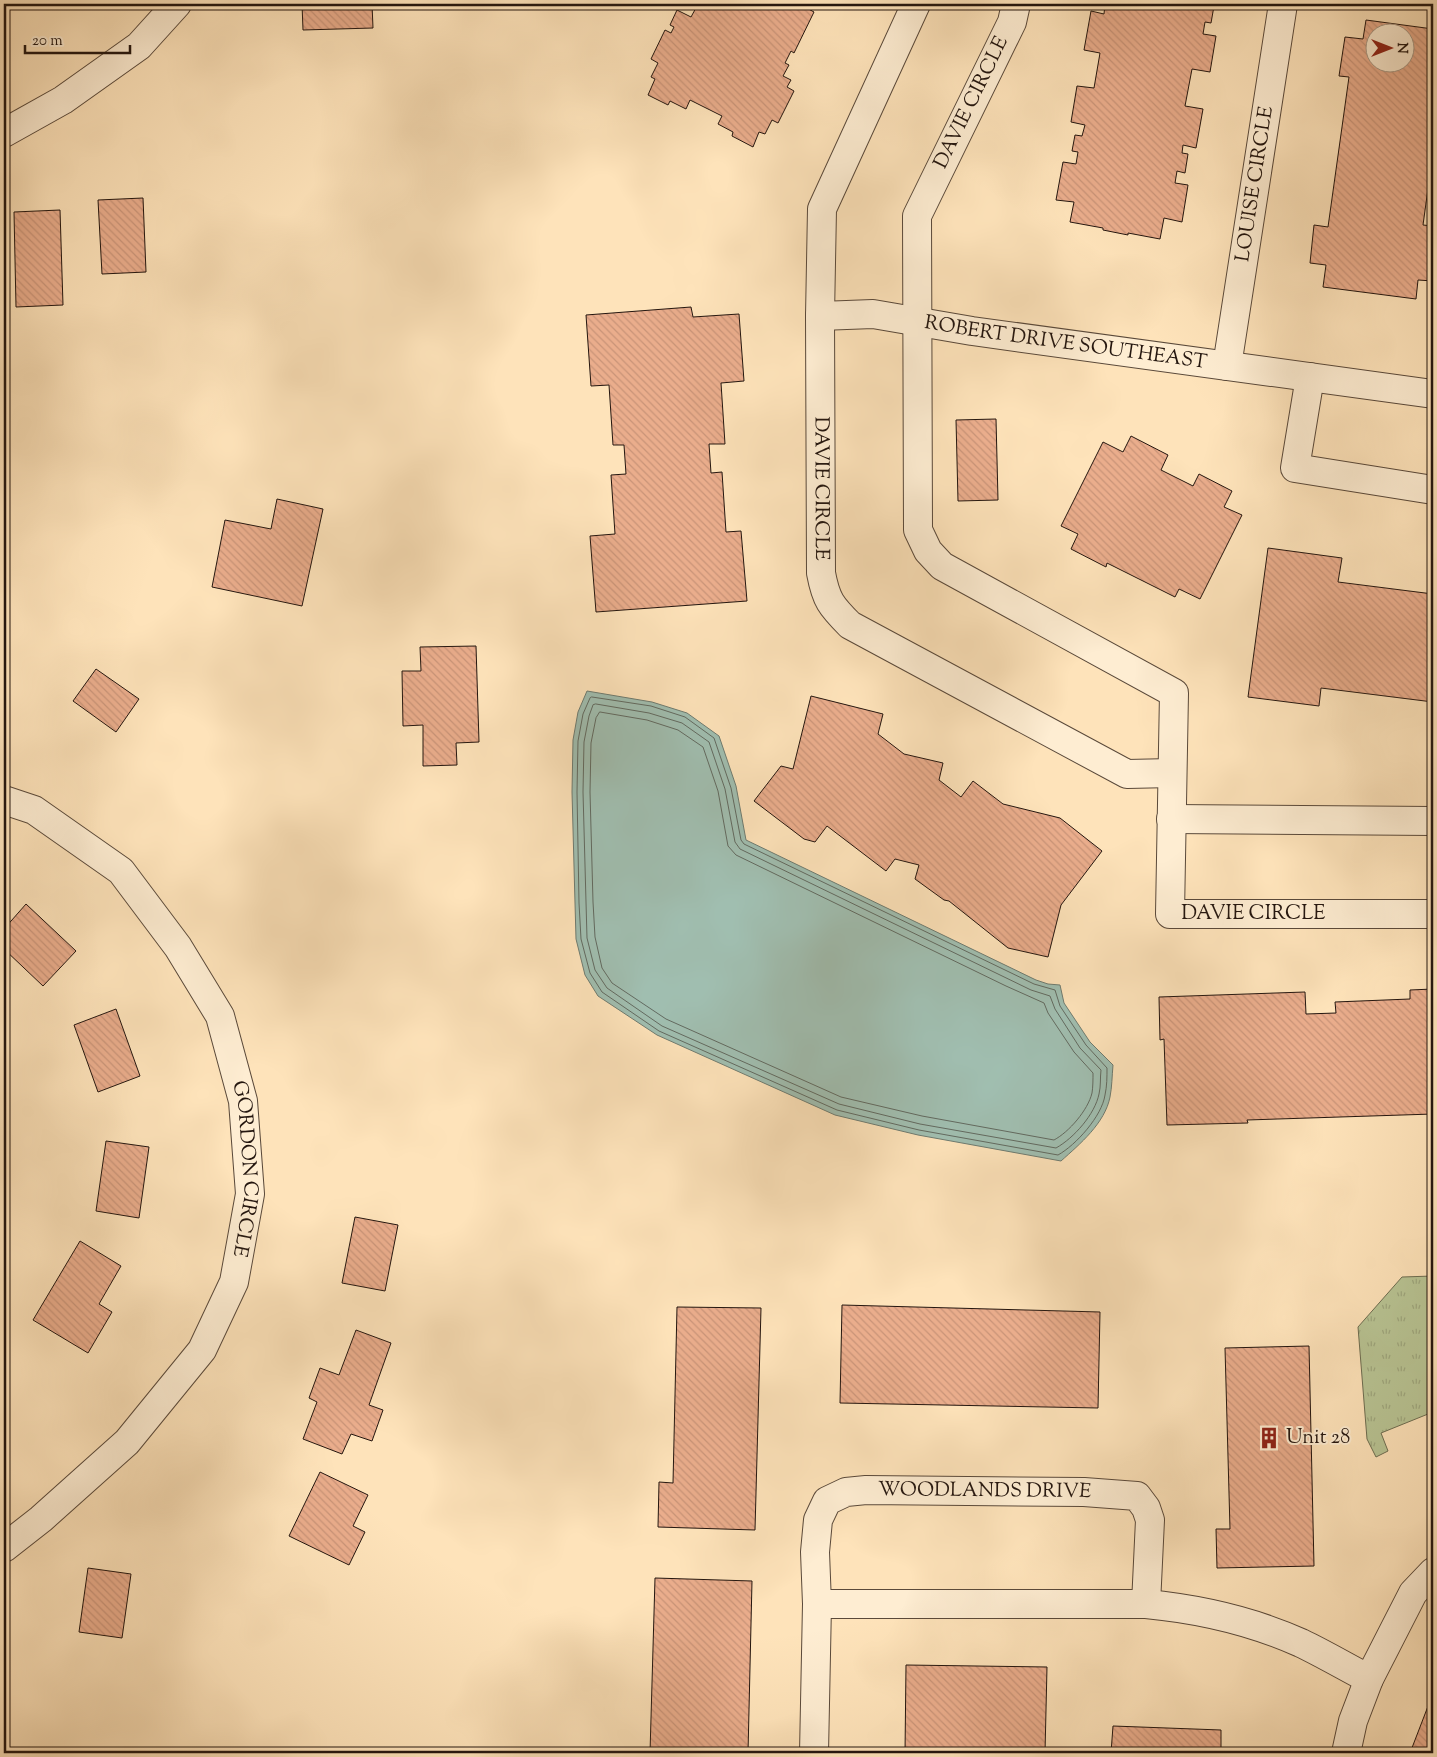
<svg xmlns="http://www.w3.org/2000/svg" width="1437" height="1757" font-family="'Sorts Mill Goudy',serif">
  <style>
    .park { fill: url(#park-tufts); stroke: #6e6e52 }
    .water { fill: #a0beb0; stroke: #6e7b70 }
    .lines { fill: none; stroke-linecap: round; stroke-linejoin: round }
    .shore { stroke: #626a60; stroke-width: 1 }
    .building { fill: url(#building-back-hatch); stroke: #24160f; fill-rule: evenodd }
    .street-casing { stroke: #5a493a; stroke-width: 30 }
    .street { stroke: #feedd2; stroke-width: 28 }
    .labels { text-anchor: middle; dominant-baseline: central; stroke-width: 4; stroke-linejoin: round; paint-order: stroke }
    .street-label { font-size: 20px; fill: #24160f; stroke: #feedd2 }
    .poi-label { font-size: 20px; fill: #24160f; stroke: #feedd2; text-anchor: start }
  </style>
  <defs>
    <pattern id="park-tufts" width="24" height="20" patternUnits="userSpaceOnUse" patternTransform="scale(1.25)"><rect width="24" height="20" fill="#b9c595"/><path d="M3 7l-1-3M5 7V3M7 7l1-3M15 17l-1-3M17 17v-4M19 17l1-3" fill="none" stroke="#9fa87f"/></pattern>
    <pattern id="building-back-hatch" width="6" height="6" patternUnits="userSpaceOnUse" patternTransform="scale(1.25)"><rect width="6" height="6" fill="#eaad8c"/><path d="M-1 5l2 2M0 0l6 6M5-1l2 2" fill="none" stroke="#c99478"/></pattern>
  </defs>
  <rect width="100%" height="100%" fill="#fee3ba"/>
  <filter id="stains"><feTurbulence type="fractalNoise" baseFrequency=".004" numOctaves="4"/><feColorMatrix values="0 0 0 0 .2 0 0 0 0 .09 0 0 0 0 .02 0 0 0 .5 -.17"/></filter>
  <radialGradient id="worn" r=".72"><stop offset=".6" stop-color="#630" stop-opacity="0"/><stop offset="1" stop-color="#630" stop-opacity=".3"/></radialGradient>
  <polygon class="park" points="1433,1276 1433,1412 1381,1433 1388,1451 1376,1457 1367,1439 1358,1327 1402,1277"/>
  <path class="water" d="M 587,691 L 652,702 L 687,713 L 719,736 L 736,786 L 746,840 L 1036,980 L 1048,984 L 1060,985 L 1064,1003 L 1090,1042 L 1113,1065 C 1112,1076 1112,1087 1110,1097 C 1105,1123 1080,1144 1061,1161 L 918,1135 L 835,1115 L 657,1035 L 598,996 L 585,975 L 576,939 L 575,903 L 572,792 L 573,740 L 578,712 Z"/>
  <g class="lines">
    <g class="shore">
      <path d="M 592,697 L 651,706 L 685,717 L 714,738 L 731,788 L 741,840 L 744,844 L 1034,984 L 1055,990 L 1060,1006 L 1086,1045 L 1107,1068 C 1107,1077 1107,1086 1105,1095 C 1102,1116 1076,1145 1058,1155 L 919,1130 L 837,1110 L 659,1031 L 602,992 L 590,973 L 581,939 L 579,903 L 577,792 L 578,741 L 583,714 L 590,698 Z"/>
      <path d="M 596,704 L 649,713 L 682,723 L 709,742 L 725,789 L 735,842 L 740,849 L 1031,990 L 1050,996 L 1055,1009 L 1080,1048 L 1101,1070 C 1100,1078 1101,1086 1099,1094 C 1095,1114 1074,1138 1056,1148 L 920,1124 L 839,1104 L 662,1026 L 607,988 L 595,970 L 587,938 L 586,902 L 583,792 L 584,742 L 589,716 L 593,705 Z"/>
      <path d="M 600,712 L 647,720 L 678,730 L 703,747 L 718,791 L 728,846 L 736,855 L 1006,986 L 1044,1003 L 1048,1013 L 1074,1052 L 1093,1073 C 1093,1079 1093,1087 1092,1093 C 1088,1110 1069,1132 1054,1140 L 922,1116 L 841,1097 L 666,1019 L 612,983 L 602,968 L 595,937 L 593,902 L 590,792 L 591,743 L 596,718 Z"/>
    </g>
  </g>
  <g class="building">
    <polygon points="302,4 372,4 373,28 303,30"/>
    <polygon points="693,4 804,4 803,6 814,12 794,53 791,51 785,63 789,65 783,76 791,80 787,87 794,91 778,123 772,120 765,134 759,132 753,147 732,136 733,132 718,124 722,116 690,100 686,109 670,101 668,105 648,95 655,79 651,77 658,63 651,59 665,30 671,33 674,27 670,25 677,10 691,17 697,6"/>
    <polygon points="1105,4 1209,4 1209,5 1214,6 1211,23 1205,22 1203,34 1216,36 1210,72 1192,69 1185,106 1203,109 1196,148 1183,145 1182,153 1188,154 1185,173 1177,171 1175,183 1188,185 1182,222 1164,218 1160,239 1128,233 1128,235 1103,230 1103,228 1070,222 1074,202 1056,200 1063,162 1076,164 1078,152 1072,151 1075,135 1082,136 1085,125 1071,122 1077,86 1094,88 1100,53 1084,50 1091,11 1104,14"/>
    <path d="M 1366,20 L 1433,29 L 1433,152 L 1423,225 L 1433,226 L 1433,281 L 1418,280 L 1416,299 L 1323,287 L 1326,265 L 1310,263 L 1314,225 L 1328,227 L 1349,77 L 1339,76 L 1345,37 L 1363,39 ZM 1374,32 L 1404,32 L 1404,62 L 1374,62 Z"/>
    <polygon points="143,198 146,272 102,274 98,200"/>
    <polygon points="60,210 63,305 16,307 14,212"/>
    <polygon points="691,307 693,317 739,314 744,381 721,383 725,444 709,444 711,473 722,472 726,532 741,531 747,601 596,612 590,536 615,534 611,475 626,474 624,445 613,445 609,385 591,386 586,315"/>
    <polygon points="996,419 998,500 958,501 956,420"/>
    <polygon points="1131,436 1168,455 1161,470 1193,486 1199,474 1232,491 1224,507 1242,515 1200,599 1179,589 1175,597 1107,563 1106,567 1071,549 1078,534 1061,526 1103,442 1123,452"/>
    <polygon points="277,499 323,509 302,606 212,587 225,520 271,529"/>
    <polygon points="1268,548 1342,558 1338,582 1433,594 1433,702 1321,688 1319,706 1248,697"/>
    <polygon points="476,646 479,742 456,743 457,765 423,766 423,725 403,726 402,671 421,671 420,647"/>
    <polygon points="96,669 139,699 116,732 73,701"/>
    <polygon points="811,696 883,714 878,734 904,754 943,763 939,780 961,797 973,781 1003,804 1060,818 1102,851 1061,905 1048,957 1008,948 949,901 944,900 915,879 919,865 895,859 886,871 827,826 815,842 804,839 754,801 781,766 793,769"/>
    <polygon points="26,904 76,951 43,986 4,949 4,929"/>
    <polygon points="1433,989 1433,1114 1247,1120 1248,1123 1167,1125 1164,1039 1160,1040 1159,997 1305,992 1306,1014 1336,1013 1335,1002 1410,999 1410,990"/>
    <polygon points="116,1009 140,1076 98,1092 74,1025"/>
    <polygon points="106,1141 149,1147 139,1218 96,1211"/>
    <polygon points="355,1217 398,1225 385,1291 342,1283"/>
    <polygon points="80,1241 121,1266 99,1304 112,1312 88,1353 33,1320"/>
    <polygon points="842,1305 1100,1312 1098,1408 840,1403"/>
    <polygon points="677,1307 761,1308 755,1530 658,1527 659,1482 673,1483"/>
    <polygon points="356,1330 391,1343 369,1405 383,1410 372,1441 351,1434 342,1454 303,1439 317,1402 309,1398 320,1368 339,1375"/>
    <polygon points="1309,1346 1314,1566 1217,1568 1216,1529 1230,1529 1225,1348"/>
    <polygon points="320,1472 368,1495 353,1526 365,1532 349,1565 289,1536"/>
    <polygon points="88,1568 131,1574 122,1638 79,1632"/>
    <polygon points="655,1578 752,1581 748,1753 650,1753"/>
    <polygon points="906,1665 1047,1667 1045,1753 905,1753"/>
    <polygon points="1430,1701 1433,1703 1433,1753 1410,1753"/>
    <polygon points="1113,1726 1221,1730 1221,1753 1111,1753"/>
  </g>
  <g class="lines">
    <g class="street-casing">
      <g id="street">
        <path id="s1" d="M 916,4 L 822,209 L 820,316 L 821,573 C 826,600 831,606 850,625 L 1127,774 L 1172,773"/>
        <path id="s2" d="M 1016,4 L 1012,22 L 917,216 L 918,530 L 928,551 L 942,566 L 1174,693 L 1170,914 L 1433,914"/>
        <polyline points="4,133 63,100 139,46 177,4"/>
        <path id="s3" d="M 820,316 L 873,314 L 972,331 L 1433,394"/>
        <path id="s4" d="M 1227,366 L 1283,4"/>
        <polyline points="1310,377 1295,468 1433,490"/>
        <path id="s5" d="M 4,800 L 34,810 L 121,871 L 178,947 L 220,1016 L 243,1101 L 250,1194 L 234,1282 L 202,1350 L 127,1442 L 41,1519 L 4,1548"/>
        <polyline points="1171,819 1433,821"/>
        <path d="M 817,1604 L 1146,1604 C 1199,1609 1252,1621 1301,1643 C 1324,1654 1346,1667 1369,1679"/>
        <path id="s6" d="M 814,1753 L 817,1604 L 815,1552 L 818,1520 L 827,1501 L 846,1492 L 866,1490 L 1084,1492 L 1137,1496 L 1146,1508 L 1150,1520 L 1146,1604"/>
        <polyline points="1346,1753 1353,1721 1369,1679 1413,1593 1433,1572"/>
      </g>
    </g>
    <use href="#street" class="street"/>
  </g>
  <defs>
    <g id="building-bare" transform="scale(1.725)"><path d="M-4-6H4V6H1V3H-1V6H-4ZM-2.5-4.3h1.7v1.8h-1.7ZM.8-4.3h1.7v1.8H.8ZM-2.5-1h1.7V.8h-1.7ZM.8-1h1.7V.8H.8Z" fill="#8f2418" stroke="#feedd2" stroke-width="2.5" paint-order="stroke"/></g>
  </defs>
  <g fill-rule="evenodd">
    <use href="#building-bare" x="1269" y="1438"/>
  </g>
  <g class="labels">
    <g class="street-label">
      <text transform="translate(972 103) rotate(-64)">DAVIE CIRCLE</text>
      <text stroke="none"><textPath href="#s4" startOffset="184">LOUISE CIRCLE</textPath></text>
      <text stroke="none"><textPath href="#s3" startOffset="248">ROBERT DRIVE SOUTHEAST</textPath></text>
      <text stroke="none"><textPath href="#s1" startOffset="505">DAVIE CIRCLE</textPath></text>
      <text stroke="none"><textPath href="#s2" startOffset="1161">DAVIE CIRCLE</textPath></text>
      <text stroke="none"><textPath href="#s5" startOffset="470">GORDON CIRCLE</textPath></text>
      <text stroke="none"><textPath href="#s6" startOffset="414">WOODLANDS DRIVE</textPath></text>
    </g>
    <g class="poi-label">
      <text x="1286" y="1438">Unit 28</text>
    </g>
  </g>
  <rect width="1437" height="1757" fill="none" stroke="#fee3ba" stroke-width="20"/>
  <rect x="5" y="5" width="1427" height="1747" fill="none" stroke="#24160f" stroke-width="2.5"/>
  <rect x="10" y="10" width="1417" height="1737" fill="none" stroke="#24160f"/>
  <g transform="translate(1390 48) rotate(90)"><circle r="24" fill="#feedd2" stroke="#a79784"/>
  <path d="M0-4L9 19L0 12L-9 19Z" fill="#8f2418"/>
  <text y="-8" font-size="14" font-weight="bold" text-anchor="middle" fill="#24160f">N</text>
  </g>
  <path d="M25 45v8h105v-8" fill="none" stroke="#24160f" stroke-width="2.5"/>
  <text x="32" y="45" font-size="15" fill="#24160f" stroke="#feedd2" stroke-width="4" paint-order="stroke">20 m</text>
  <rect width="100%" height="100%" filter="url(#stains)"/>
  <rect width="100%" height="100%" fill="url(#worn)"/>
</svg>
